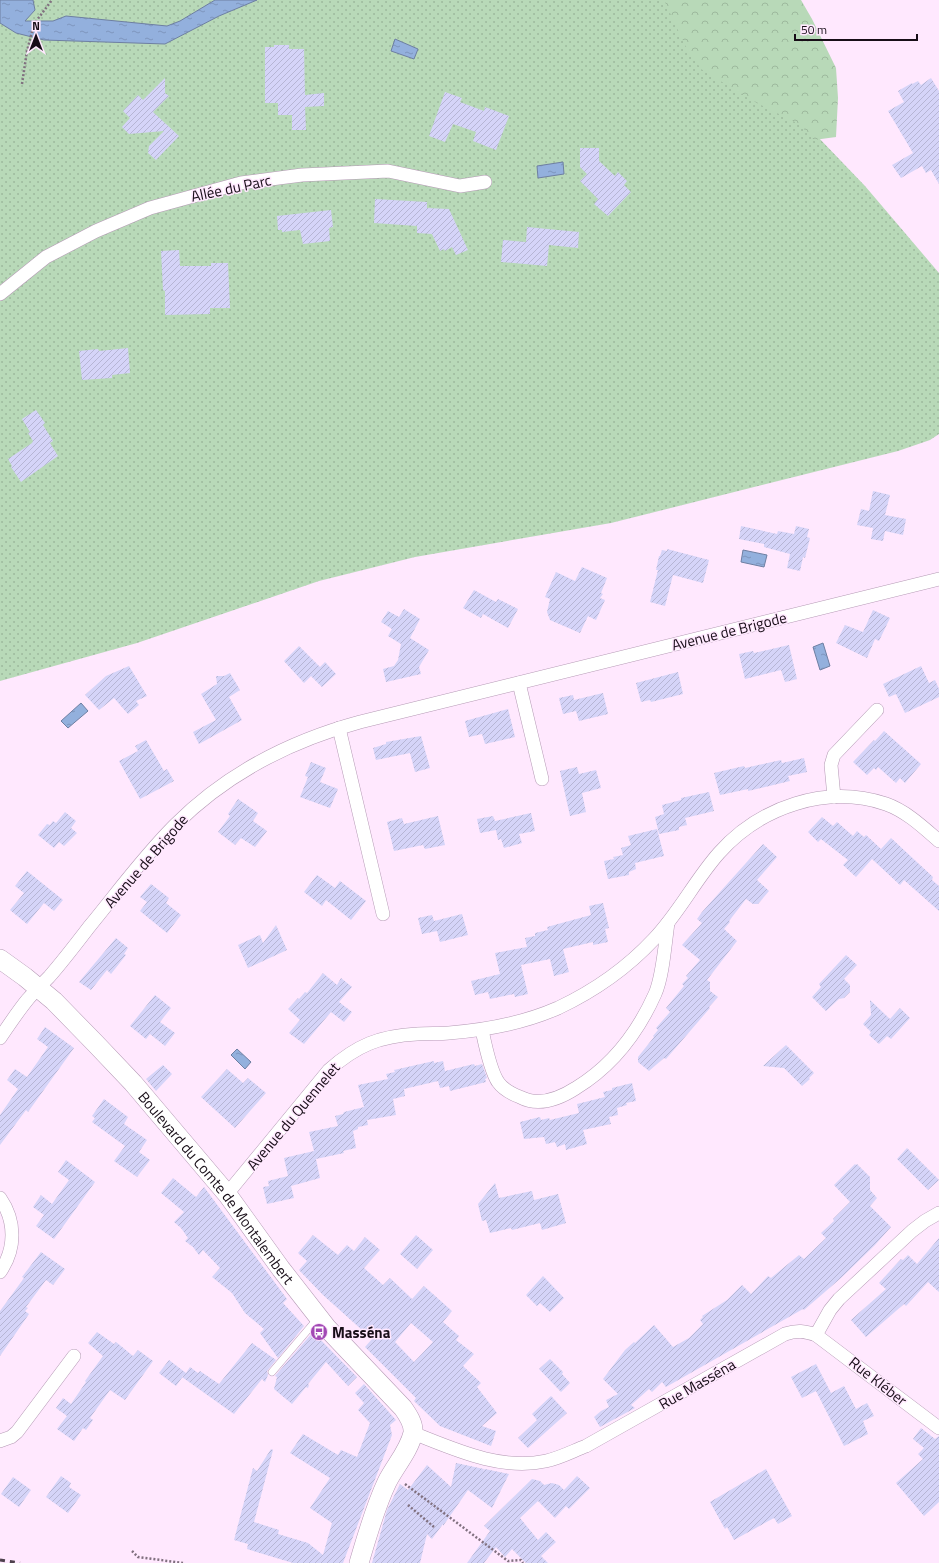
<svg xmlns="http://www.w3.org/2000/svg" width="939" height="1563" font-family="'Titillium Web',sans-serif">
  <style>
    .grass { fill: url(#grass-dots) }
    .forest { fill: url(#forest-crowns) }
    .water { fill: url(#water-ripples); stroke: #6e7fa2 }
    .building { fill: url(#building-hatch); fill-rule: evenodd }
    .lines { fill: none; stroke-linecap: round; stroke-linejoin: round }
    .lane-casing { stroke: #b59ab5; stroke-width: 8 }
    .street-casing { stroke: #b59ab5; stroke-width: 14 }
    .secondary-casing { stroke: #b59ab5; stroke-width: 20 }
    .path { stroke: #80707f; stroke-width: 2.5; stroke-dasharray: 2 2; stroke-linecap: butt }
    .lane { stroke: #fff; stroke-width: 7 }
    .street { stroke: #fff; stroke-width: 13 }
    .secondary { stroke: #fff; stroke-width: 19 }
    .rail { stroke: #4e414d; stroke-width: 3; stroke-dasharray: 5 5; stroke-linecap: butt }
    .labels { text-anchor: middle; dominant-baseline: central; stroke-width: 3; stroke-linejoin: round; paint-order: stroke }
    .street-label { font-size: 15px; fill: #170d17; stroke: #ffe8fe }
    .poi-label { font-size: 15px; font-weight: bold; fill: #170d17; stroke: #ffe8fe; text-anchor: start }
  </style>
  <defs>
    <pattern id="grass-dots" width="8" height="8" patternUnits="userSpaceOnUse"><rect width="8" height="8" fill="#b8d9b8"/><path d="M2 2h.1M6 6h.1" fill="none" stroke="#9db99d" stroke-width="1.8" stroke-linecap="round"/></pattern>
    <pattern id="forest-crowns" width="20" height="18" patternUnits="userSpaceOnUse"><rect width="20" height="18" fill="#b8d9b8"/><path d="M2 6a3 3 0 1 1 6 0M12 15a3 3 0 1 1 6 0" fill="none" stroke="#9db99d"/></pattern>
    <pattern id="water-ripples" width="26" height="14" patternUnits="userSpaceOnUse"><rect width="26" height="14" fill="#93b0dd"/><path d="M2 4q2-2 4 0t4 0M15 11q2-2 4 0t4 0" fill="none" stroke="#7e96bd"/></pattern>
    <pattern id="building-hatch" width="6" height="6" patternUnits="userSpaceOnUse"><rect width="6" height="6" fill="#d5d4f8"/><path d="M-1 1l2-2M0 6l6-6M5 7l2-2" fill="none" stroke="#b6b5d4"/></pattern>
  </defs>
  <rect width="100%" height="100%" fill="#ffe8fe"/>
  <polygon class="grass" points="0,0 770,0 768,85 865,186 939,273 939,434 930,440 898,451 611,523 415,557 319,581 137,643 0,681"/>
  <polygon class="forest" points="664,0 801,0 812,19 836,68 838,98 836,137 814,140 799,124 753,101 701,69 685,45"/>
  <g class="water">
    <polygon points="0,0 33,0 35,10 25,21 53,21 66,16 167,26 180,21 215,0 257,0 219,16 165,44 44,40 16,33 0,23"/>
    <polygon points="395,39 418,49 414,59 391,51"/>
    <polygon points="563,162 564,174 538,178 537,166"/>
    <polygon points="743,550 767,555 764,567 741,562"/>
    <polygon points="823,643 830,666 820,670 813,647"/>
    <polygon points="81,703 88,711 68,728 61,721"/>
    <polygon points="237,1049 251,1062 245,1069 231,1055"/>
  </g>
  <g class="building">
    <polygon points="274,45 289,45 289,49 304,49 305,95 324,93 324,106 305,107 306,130 292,130 292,115 278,115 278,103 265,103 265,47 274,47"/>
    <polygon points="165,78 165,93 169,96 153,112 179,136 156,160 148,153 149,146 164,131 129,134 122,127 130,118 123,111 138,95 143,100"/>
    <polygon points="931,78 939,91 939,184 931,170 926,173 922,166 901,178 892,165 913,153 888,111 904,102 898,91 912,83 912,84 918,81 921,85"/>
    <polygon points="445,92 462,98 460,102 484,111 485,107 509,116 496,150 473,141 476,132 453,124 445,142 429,136"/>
    <polygon points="580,148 599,148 599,161 615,176 618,172 627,181 624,185 631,192 608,216 594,204 598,199 580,181 587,174 580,167"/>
    <polygon points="375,199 427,202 427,208 449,209 468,250 456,255 452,247 445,251 444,249 440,251 432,234 417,233 417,226 374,223"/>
    <polygon points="331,210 333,227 329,228 330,241 303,244 300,230 282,232 282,230 278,230 277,216"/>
    <polygon points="527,227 579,232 578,248 549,245 547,266 501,262 503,240 526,242"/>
    <polygon points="179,250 180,266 211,266 211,263 228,263 230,308 210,308 210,314 165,315 165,291 163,290 161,251"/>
    <polygon points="128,348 130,373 112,375 112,378 82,380 79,351 98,349 99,351"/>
    <polygon points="36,410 45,423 43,425 53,441 50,443 58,456 21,482 11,467 12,466 8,459 32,443 33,441 28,433 30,432 22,419"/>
    <polygon points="873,491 890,495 885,515 906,519 903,535 885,531 883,541 871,539 873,528 857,525 861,509 869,511"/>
    <polygon points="741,526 777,534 778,531 794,534 796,526 809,529 807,537 810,538 805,558 803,557 800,571 787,568 790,554 764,547 764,544 739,539"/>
    <polygon points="667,549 709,560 703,583 673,575 665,606 650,602 658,570 656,570 659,556 660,556 662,550 667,551"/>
    <polygon points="582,567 607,578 601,593 603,594 600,598 605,600 596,620 588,616 580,633 550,620 547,612 550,599 545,597 556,572 575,581"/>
    <polygon points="474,590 496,602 498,599 518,609 508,628 483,614 481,618 463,608"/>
    <polygon points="404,609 420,619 410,638 429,650 419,667 421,674 386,682 383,669 394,666 398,660 401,644 388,636 392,629 381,622 388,611 399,617"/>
    <polygon points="873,610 890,618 879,641 875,639 867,658 836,643 845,625 863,632"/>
    <polygon points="789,645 797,679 785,682 781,670 745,679 739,654 753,651 754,653"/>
    <polygon points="299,646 320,667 325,662 336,674 322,687 311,676 304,683 284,661"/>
    <polygon points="129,666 147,696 136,701 139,705 128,714 114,698 99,710 85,695 106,676"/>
    <polygon points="921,666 929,683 935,680 939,689 939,697 905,713 896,694 889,697 883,684"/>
    <polygon points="678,672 683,694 651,702 650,700 641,702 636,683"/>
    <polygon points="230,673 240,690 229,697 242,720 199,744 193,732 216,720 201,694 217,684 216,676 224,676"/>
    <polygon points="603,693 608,714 579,721 576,711 563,714 559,698 573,695 574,700"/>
    <polygon points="508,709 515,737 485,744 482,734 469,737 465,721"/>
    <polygon points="884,731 921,764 905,783 900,778 896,783 878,767 876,770 874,768 867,775 853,762 874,740 875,741"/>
    <polygon points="421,736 430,768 415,772 410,753 376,760 373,748 386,744 386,742"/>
    <polygon points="146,740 164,771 167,769 174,781 140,799 119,761 138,751 135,746"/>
    <polygon points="804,758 807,772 788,776 790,781 748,791 748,789 720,795 714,773 744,766 745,768 781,760 782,763"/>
    <polygon points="311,762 326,768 320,782 338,789 330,808 300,797 308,777 305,776"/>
    <polygon points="577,767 579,774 596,770 601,788 582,793 586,812 570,816 560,771"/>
    <polygon points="709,792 714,811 685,818 687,825 679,827 679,830 659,834 655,817 664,814 662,805 681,800 681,798"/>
    <polygon points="238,799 258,813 253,821 267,831 255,847 241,838 235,845 218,832 230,816 228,814"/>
    <polygon points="65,812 76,821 71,828 77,833 64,846 59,842 54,848 38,835 47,824 50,825 53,821 56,823"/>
    <polygon points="531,813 535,831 519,834 522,843 504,848 501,839 498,840 496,830 480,833 477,819 493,816 495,821"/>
    <polygon points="438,816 445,845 425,849 423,845 394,851 387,822 402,818 404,824"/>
    <polygon points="822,817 833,826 837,822 853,836 857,831 864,837 866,835 881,849 891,838 933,877 932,880 939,886 939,911 904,880 900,885 872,859 856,877 843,865 848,860 821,839 818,842 808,832"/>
    <polygon points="657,829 664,856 635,863 636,869 629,872 629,875 608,879 604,861 614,859 613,857 623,855 621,848 631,845 628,836"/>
    <polygon points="763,844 777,857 757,880 769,891 758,904 753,904 746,899 729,921 730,922 724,929 737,941 707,980 710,982 710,991 718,997 709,1007 710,1008 666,1059 664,1058 649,1071 638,1062 638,1057 654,1037 653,1036 658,1030 656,1028 670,1012 666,1008 684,986 682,984 688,978 686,976 700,960 682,945 702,923 697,919 702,912"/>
    <polygon points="27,871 63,900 54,911 44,903 27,924 10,910 24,893 15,886"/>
    <polygon points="317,875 335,888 340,881 366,901 351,920 326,900 322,906 304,892"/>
    <polygon points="151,884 169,898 166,903 181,915 167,933 140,911 147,902 140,897"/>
    <polygon points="603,903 609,928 605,929 608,942 593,945 593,942 563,949 569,972 554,976 550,959 521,965 528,994 515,997 514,994 490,999 488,992 475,995 471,981 500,974 495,953 527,947 525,938 535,936 535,933 548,930 547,927 591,915 589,906"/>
    <polygon points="462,914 468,935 440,942 437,931 422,934 418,918 432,915 434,921"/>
    <polygon points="276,925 287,950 248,968 238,945 260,935 263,943"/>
    <polygon points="116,938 128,948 124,954 126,955 111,974 107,970 91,990 79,982"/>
    <polygon points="846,955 857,965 844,979 850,985 850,992 844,998 839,999 826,1011 812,997 821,987 819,984"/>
    <polygon points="323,973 337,985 341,978 352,987 339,1002 352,1012 344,1022 331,1012 304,1044 289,1033 300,1020 288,1009 298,998 299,999 305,992 307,993"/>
    <polygon points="155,995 171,1008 160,1022 175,1033 165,1046 150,1034 146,1039 130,1026"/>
    <polygon points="870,1000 890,1019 900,1008 910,1018 891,1039 887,1036 879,1044 869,1035 871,1032 863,1024 871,1015"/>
    <polygon points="45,1027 74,1048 28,1112 26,1110 0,1145 0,1115 18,1089 7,1080 15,1069 27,1077 48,1047 37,1039"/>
    <polygon points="786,1045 814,1073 809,1078 810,1079 802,1086 784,1068 763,1066"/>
    <polygon points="434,1061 434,1063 443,1061 445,1071 474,1064 475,1066 482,1064 487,1078 485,1079 486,1082 450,1091 449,1086 440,1088 438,1081 404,1089 405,1096 393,1099 396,1115 367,1120 368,1125 358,1127 358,1129 353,1131 356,1148 343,1151 344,1153 316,1159 320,1178 291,1186 294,1198 267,1204 263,1187 269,1186 268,1181 288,1176 284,1158 314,1151 309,1132 338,1126 335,1116 343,1114 344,1112 364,1107 358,1085 388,1079 386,1074 395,1072 394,1070"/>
    <polygon points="163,1065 172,1074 156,1091 146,1079"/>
    <polygon points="227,1069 243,1083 248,1078 266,1093 235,1128 201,1097"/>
    <polygon points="632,1083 636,1101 626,1103 627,1105 617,1108 618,1115 609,1117 611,1124 583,1130 587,1144 566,1150 565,1144 557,1147 555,1142 546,1144 544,1137 524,1139 520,1122 540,1117 541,1120 549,1118 550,1120 579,1113 577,1104 605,1097 603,1092 612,1090 612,1088"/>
    <polygon points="104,1099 128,1117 124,1124 147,1140 139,1152 150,1160 137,1177 114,1161 125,1146 92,1122 95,1118 92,1116"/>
    <polygon points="907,1148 939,1180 928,1190 897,1159"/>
    <polygon points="66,1160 95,1182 54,1239 36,1226 44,1215 33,1207 41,1195 52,1204 69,1180 58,1172"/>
    <polygon points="855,1164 856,1165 857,1164 870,1177 870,1190 877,1198 870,1206 891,1227 875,1245 841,1278 804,1310 803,1309 666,1387 662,1382 652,1392 649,1389 631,1405 635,1408 600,1427 594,1417 601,1411 609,1407 606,1400 618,1394 603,1379 625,1350 634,1342 635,1343 654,1325 673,1347 689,1338 703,1324 700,1320 703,1317 702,1316 727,1300 742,1285 751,1294 768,1276 771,1278 799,1255 804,1259 826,1238 821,1233 834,1221 833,1219 850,1202 834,1185"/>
    <polygon points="173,1178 196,1197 204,1187 287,1299 283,1303 304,1326 278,1358 260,1333 264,1329 245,1313 232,1293 212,1277 220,1268 203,1250 199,1255 193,1247 185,1241 188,1238 181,1228 174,1222 184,1212 161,1193"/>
    <polygon points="495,1183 499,1198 532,1191 534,1200 558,1194 566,1223 542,1230 540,1223 512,1230 511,1228 490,1233 486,1220 482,1221 478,1204"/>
    <path d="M 313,1235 L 338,1255 L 347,1245 L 354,1251 L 365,1237 L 380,1250 L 364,1268 L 383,1285 L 390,1278 L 412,1299 L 424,1286 L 452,1311 L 443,1322 L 459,1336 L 456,1340 L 474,1354 L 463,1366 L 481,1383 L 477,1387 L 497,1413 L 482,1426 L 496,1431 L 491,1446 L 440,1426 L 414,1401 L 416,1398 L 365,1347 L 372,1339 L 323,1295 L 299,1270 L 307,1261 L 298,1253 ZM 411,1323 L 433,1342 L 414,1362 L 395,1342 Z"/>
    <polygon points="416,1235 433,1250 417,1269 400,1254"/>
    <polygon points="939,1238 939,1292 928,1282 906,1306 904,1304 866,1337 851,1320 886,1289 879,1283 901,1259 903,1260 908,1255 917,1264"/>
    <polygon points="41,1252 65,1269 53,1285 46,1280 26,1307 28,1308 25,1311 29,1314 0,1356 0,1311 24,1278 22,1277"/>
    <polygon points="543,1276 564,1298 550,1312 540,1303 537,1306 526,1295"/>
    <polygon points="97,1332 114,1344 116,1342 133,1356 138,1350 153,1361 125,1400 110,1390 90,1418 93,1420 86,1430 83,1428 74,1441 57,1429 67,1416 56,1408 63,1398 71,1404 86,1382 85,1381 103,1356 88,1343"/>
    <polygon points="313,1332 357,1377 348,1386 326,1362 308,1384 309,1385 308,1388 306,1387 292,1404 274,1389 277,1377 275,1376"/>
    <polygon points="252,1343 276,1360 267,1371 268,1375 265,1382 262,1379 234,1414 182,1377 184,1375 176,1386 159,1373 169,1360 186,1373 190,1367 198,1373 200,1371 219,1384"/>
    <polygon points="550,1359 563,1372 562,1374 570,1383 561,1392 539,1369"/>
    <polygon points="816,1364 831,1393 844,1386 856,1409 867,1403 874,1416 863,1421 868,1434 844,1446 816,1391 802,1398 791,1377"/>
    <polygon points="364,1384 396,1420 390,1425 392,1435 343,1563 293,1563 247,1549 248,1544 234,1540 253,1468 257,1471 271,1449 273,1450 254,1522 279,1530 278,1534 308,1543 323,1555 332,1523 310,1508 330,1478 290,1453 303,1434 338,1455 341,1450 357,1457 370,1423 358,1410 364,1403 355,1393"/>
    <polygon points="551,1396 567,1413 528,1448 518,1438 537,1420 532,1414"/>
    <polygon points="921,1428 935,1439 939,1436 939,1502 924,1516 896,1483 923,1459 918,1454 924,1448 913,1439"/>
    <polygon points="456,1463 484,1469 483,1471 485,1469 509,1474 492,1508 468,1490 443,1526 443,1524 432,1539 427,1534 420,1563 372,1563 387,1510 400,1484 408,1490 427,1465 451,1487"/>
    <polygon points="766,1469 792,1516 778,1524 774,1518 734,1540 727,1527 725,1529 710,1502"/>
    <polygon points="61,1476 71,1483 69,1487 81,1495 68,1513 46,1497"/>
    <polygon points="577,1476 590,1488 569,1509 566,1506 555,1518 538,1501 520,1518 538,1540 546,1532 556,1542 541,1556 548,1563 526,1563 512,1549 505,1557 496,1547 484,1563 467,1563 490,1531 484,1526 532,1479 540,1481 544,1485 552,1483 559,1485 564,1490"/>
    <polygon points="13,1477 31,1490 19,1507 1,1494"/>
  </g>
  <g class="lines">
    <g class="lane-casing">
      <polyline id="lane" points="272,1372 318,1318"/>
    </g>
    <g class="street-casing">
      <g id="street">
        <polyline points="0,294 46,257 96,231 150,208 241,183 302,175 388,171 460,186 485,182"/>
        <polyline points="519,683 542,779"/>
        <polyline points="339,728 383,914"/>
        <polyline points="834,797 831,765 834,755 877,710"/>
        <path d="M 482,1030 C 485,1044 490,1070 498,1082 C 503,1089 512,1094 520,1097 C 539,1107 559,1099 576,1088 C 612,1066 638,1032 655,994 C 663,976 665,943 668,923"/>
        <path d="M 0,1038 C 9,1025 18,1011 28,999 C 35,991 42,984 49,977 C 63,961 76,944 89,927 C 117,893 143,857 175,825 C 226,774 290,741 360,722 L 939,579"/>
        <path d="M 227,1194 L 329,1070 C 357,1045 380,1036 417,1034 C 428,1033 439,1034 449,1033 C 487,1030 524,1023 558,1008 C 594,991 627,968 654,939 C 679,913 695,880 719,853 C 760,807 826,784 886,804 C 906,811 923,827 939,841"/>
        <path d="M 0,1198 C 16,1221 16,1249 0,1272"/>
        <polyline points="816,1335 830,1310 839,1299 912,1231 925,1221 939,1213"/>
        <path d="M 413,1433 C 454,1449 500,1471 546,1461 C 560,1458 573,1451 586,1446 L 785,1334 C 797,1330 805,1331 816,1335 L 939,1428"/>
        <polyline points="0,1441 11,1437 17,1432 74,1356"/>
      </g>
    </g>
    <g class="secondary-casing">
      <g id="secondary">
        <path id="s1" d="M 0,959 L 25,977 L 54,1001 L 95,1043 L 133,1083 L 227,1194 L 281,1269 L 327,1328 L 403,1408 C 408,1415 414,1424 413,1433 C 409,1451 395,1466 387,1482 C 375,1507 367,1536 359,1563"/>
      </g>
    </g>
    <g class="path">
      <polyline points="22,84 27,51 34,24 52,0"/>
      <polyline points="405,1484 508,1561 521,1560 523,1563"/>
      <polyline points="408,1505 434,1527"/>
      <polyline points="132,1551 138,1557 183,1563"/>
    </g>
    <use href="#lane" class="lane"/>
    <use href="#street" class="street"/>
    <use href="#secondary" class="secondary"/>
    <polyline class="rail" points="0,1560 20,1563"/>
  </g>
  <defs>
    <g id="bus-disc" transform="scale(0.9)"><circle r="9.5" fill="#a249b5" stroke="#ffe8fe"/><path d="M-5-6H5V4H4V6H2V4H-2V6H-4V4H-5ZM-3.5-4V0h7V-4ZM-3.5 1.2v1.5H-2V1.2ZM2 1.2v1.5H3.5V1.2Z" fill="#fff"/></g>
  </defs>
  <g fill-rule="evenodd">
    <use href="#bus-disc" x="319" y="1332"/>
  </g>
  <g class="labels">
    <g class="street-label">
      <text transform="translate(231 188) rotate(-12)">Allée du Parc</text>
      <text transform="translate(729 631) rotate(-14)">Avenue de Brigode</text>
      <text transform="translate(146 861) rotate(-49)">Avenue de Brigode</text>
      <text transform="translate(293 1116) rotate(-50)">Avenue du Quennelet</text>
      <text stroke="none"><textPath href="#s1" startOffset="316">Boulevard du Comte de Montalembert</textPath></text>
      <text transform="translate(878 1381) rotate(38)">Rue Kléber</text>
      <text transform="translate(697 1384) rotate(-30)">Rue Masséna</text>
    </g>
    <g class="poi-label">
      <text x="332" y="1332">Masséna</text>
    </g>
  </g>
  <g transform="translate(36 36)" stroke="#ffe8fe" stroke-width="3" paint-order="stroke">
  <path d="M0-3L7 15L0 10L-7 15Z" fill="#170d17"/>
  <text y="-6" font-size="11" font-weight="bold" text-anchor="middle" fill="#170d17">N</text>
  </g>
  <path d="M795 34v6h122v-6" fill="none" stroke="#170d17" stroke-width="2"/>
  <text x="801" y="34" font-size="12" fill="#170d17" stroke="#ffe8fe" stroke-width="3" paint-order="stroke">50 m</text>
</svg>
